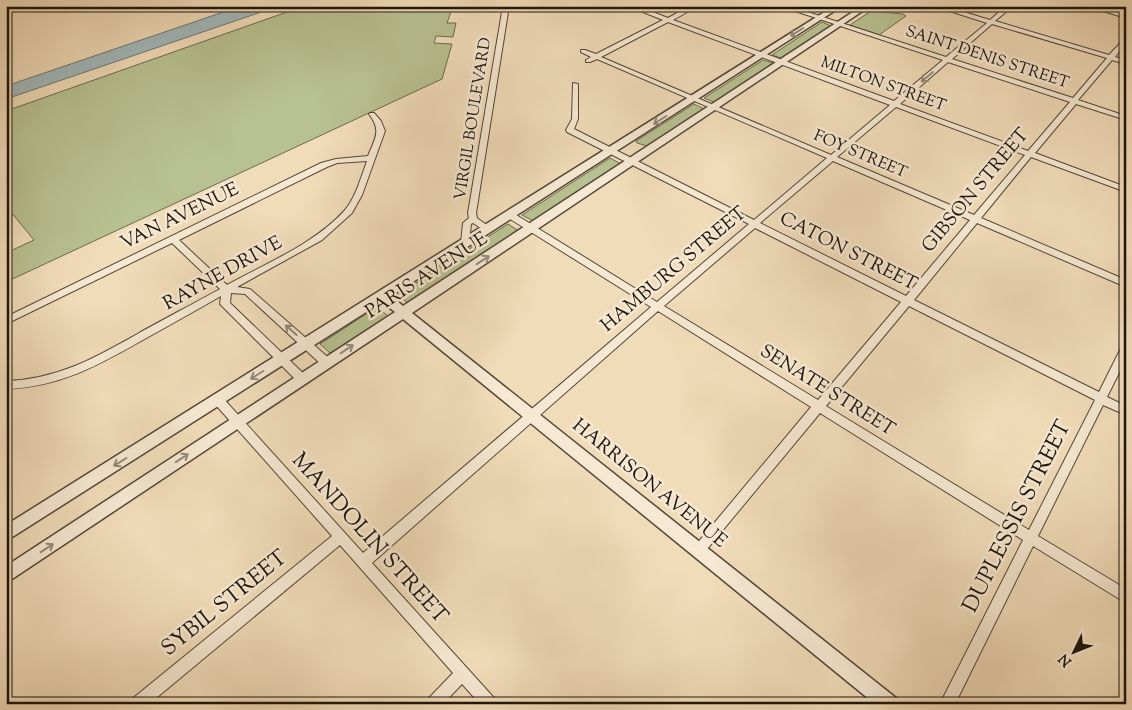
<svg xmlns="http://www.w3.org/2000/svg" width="1132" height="710" font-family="'Sorts Mill Goudy',serif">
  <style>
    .green { fill: #b8c191; stroke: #6a6b4f }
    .water { fill: #a1b8bb; stroke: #6c7775 }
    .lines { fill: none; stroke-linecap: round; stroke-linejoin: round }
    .minor-casing { stroke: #524738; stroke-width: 2 }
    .tertiary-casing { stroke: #524738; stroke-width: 3 }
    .minor { fill: #f6e8d2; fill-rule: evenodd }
    .tertiary { fill: #f6e8d2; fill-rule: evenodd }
    .oneway { stroke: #948979 }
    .labels { text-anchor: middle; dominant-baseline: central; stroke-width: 5; stroke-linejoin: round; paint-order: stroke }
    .far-street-label { font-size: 16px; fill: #1d150d; stroke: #f6e8d2 }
    .street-label { font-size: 19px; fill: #1d150d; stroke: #f6e8d2 }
    .near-street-label { font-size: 22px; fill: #1d150d; stroke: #f6e8d2 }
  </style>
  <rect width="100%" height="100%" fill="#f1dcb9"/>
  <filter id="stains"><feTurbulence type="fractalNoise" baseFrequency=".004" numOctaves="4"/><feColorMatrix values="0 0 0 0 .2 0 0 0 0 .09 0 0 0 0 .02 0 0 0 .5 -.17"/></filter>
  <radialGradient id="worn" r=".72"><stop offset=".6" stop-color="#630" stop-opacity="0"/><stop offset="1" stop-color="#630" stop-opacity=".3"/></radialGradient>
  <g class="green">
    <polygon points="304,6 453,6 447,23 456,23 453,37 436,36 434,43 452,44 442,79 6,282 6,253 34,240 6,206 6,111"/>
    <polygon points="871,11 903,14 906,16 879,35 850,25"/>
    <polygon points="822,22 831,26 781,58 772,55"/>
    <polygon points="763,60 773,63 714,102 704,98"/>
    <polygon points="694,104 704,109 647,146 637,143 636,141"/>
    <polygon points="610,158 621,164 533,221 522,215"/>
    <polygon points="508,224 519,231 408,303 397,295"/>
    <polygon points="377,307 388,316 330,353 320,344"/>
  </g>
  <polygon class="water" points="241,6 279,6 6,99 6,86"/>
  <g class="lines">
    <g class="minor-casing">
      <g id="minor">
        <polygon points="503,6 509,6 476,213 477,218 492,229 491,231 485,231 473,223 471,224 469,243 465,246 461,243 463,223 469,218 468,213"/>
        <path d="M 628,6 L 637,6 L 668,18 L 690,6 L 698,6 L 673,20 L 894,101 L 943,60 L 780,6 L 789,6 L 946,57 L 987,23 L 934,6 L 944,6 L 990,20 L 1006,6 L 1013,6 L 995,21 L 1109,55 L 1126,37 L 1126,43 L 1115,57 L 1126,60 L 1126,64 L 1112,60 L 1078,100 L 1126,116 L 1126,120 L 1076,104 L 1035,153 L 1126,187 L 1126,192 L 1031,157 L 981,218 L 1126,280 L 1126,287 L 977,223 L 914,300 L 1099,392 L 1122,346 L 1126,345 L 1126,359 L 1107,397 L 1126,406 L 1126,415 L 1103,405 L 1038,536 L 1126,589 L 1126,603 L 1033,546 L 955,704 L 940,704 L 1023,540 L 820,413 L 703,554 L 699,556 L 695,554 L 693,550 L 695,546 L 811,407 L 658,311 L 372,563 L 495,699 L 497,704 L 480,704 L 462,684 L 443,704 L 426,704 L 428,699 L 453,673 L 340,545 L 149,704 L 130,704 L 132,699 L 332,536 L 214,403 L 213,400 L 214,397 L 218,396 L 222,397 L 363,553 L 651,307 L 507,217 L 507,213 L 513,213 L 657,302 L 749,224 L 567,132 L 566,130 L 572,119 L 573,83 L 578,84 L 578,119 L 574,129 L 754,220 L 827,158 L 597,59 L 590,62 L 586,62 L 586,60 L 591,57 L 581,52 L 581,50 L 585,50 L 596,54 L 663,20 ZM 668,22 L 890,105 L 831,155 L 601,57 ZM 992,24 L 1107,58 L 1073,98 L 952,59 ZM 948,62 L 1070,102 L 1028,151 L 900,104 ZM 896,107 L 1025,155 L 974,215 L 837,157 ZM 833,161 L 970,220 L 906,296 L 760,223 ZM 755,228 L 901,302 L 818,400 L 664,306 ZM 909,306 L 1095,400 L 1029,530 L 826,406 Z"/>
        <polygon points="1086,6 1096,6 1126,14 1126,18"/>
        <path d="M 370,113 L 374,113 L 381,121 L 385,131 L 362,195 L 352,213 L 322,240 L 237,287 L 250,289 L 331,360 L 332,363 L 331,366 L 323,366 L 245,294 L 231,293 L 230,303 L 306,376 L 307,379 L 306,382 L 298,382 L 220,304 L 221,296 C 195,311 168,326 141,341 C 97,366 59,387 6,389 L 6,381 C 58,379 95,358 139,333 C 166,318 193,304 220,289 L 172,243 L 6,324 L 6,317 L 321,163 L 336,159 L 368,156 C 375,138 382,131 369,114 ZM 367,161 C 361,177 356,197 345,210 C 316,243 265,264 227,285 L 179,240 L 327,167 L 337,163 Z"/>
      </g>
    </g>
    <g class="tertiary-casing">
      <polygon id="tertiary" points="834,6 842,6 391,296 403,306 862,6 870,6 412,313 896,698 899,704 875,704 403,319 6,583 6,566 395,312 382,302 6,541 6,525"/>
    </g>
    <use href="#minor" class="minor"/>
    <use href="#tertiary" class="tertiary"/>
  </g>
  <defs><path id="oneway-shaft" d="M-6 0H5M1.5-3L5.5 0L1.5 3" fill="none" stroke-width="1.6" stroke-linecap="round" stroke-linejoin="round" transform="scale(1.25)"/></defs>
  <g class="oneway">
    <use href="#oneway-shaft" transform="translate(797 32) rotate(148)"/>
    <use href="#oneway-shaft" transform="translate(927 77) rotate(140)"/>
    <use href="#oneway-shaft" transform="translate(660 120) rotate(148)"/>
    <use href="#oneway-shaft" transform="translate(483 260) rotate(-33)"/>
    <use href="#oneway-shaft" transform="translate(291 330) rotate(-138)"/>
    <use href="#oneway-shaft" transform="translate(347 349) rotate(-33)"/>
    <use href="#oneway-shaft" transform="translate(257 375) rotate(148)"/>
    <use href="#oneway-shaft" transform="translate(182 458) rotate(-33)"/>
    <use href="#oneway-shaft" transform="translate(120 462) rotate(148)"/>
    <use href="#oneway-shaft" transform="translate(47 548) rotate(-33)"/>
  </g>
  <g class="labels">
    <g class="far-street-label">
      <text transform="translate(987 58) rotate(18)">SAINT DENIS STREET</text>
      <text transform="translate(883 85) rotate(20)">MILTON STREET</text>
      <text transform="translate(474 119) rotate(-81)">VIRGIL BOULEVARD</text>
      <text transform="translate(860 155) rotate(23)">FOY STREET</text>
    </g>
    <g class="street-label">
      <text transform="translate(976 191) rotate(-50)">GIBSON STREET</text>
      <text transform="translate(180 217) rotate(-26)">VAN AVENUE</text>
      <text transform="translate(848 252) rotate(27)">CATON STREET</text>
      <text transform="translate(674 270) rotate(-40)">HAMBURG STREET</text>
      <text transform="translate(223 274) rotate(-29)">RAYNE DRIVE</text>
      <text transform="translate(427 276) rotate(-33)">PARIS AVENUE</text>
      <text transform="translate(827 391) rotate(32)">SENATE STREET</text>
      <text transform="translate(649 484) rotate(39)">HARRISON AVENUE</text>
    </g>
    <g class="near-street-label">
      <text transform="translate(1018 517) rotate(-63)">DUPLESSIS STREET</text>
      <text transform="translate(369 539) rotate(48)">MANDOLIN STREET</text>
      <text transform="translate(225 604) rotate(-39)">SYBIL STREET</text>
    </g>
  </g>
  <rect width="1132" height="710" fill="none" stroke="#f1dcb9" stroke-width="25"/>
  <rect x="8" y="8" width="1117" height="695" fill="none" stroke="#1d150d" stroke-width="2.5"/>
  <rect x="12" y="12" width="1107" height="685" fill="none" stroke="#1d150d"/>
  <g transform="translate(1074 652) rotate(227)" stroke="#f6e8d2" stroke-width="4" paint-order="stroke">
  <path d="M0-4L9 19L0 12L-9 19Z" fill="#1d150d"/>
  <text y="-8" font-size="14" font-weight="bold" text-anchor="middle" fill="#1d150d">N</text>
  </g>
  <rect width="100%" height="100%" filter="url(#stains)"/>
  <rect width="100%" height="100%" fill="url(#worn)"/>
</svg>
